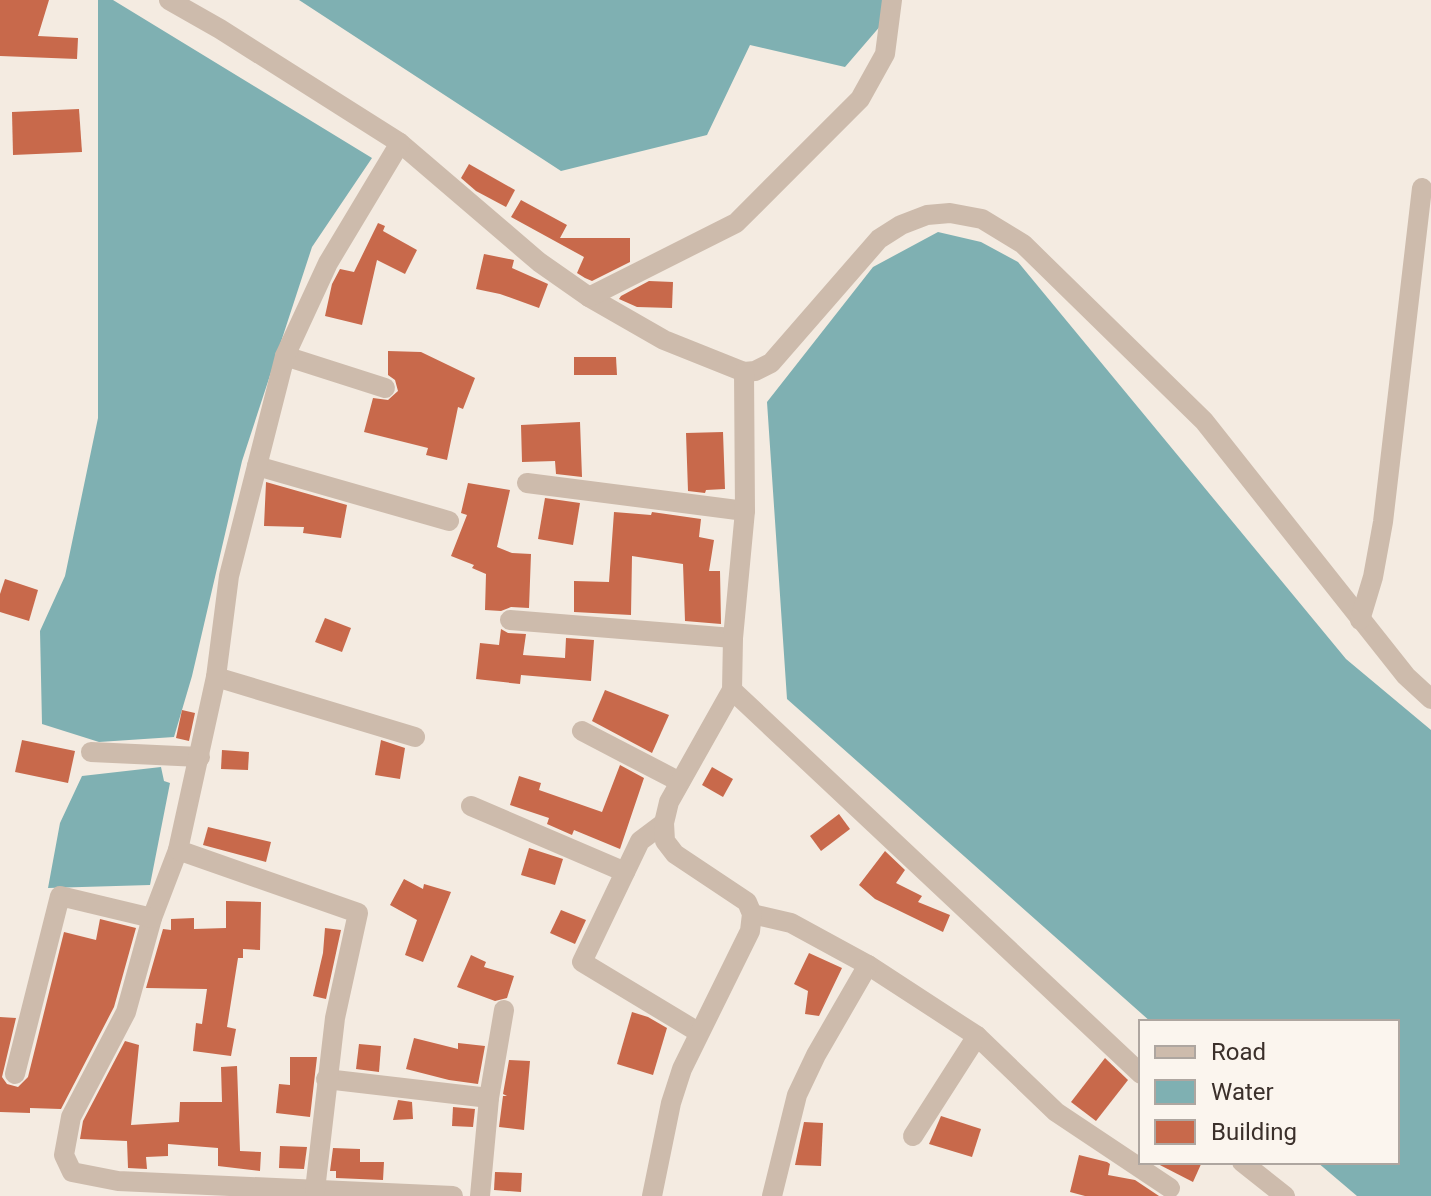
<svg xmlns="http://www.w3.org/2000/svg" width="1431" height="1196" font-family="Roboto,sans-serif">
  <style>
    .water { fill: #7fb0b2 }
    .building { fill: #c8694b }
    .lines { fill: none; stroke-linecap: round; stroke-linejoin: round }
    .minor { stroke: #cdbbac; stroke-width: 20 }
  </style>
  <rect width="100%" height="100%" fill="#f4ebe1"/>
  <g class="water">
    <polygon points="98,0 113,0 372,158 312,247 242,461 192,676 174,737 99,742 42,724 40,631 65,576 98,418"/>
    <polygon points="299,0 883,0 882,24 845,67 750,45 707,135 561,171"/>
    <polygon points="938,232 981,242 1018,262 1346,659 1431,730 1431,1196 1357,1196 1317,1162 1397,1162 1397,1022 1151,1022 787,699 767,402 873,267"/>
    <polygon points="161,767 164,781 170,783 150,885 48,888 60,823 82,776"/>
  </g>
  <g class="building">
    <polygon points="0,0 49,0 38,36 78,38 77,59 0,56"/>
    <polygon points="79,109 82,152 13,155 12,112"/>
    <polygon points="469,164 515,190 506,207 476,191 461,178"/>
    <polygon points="521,200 567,225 560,238 630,238 630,262 592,281 585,278 577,273 584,257 511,217"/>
    <polygon points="378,223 385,226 383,231 417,250 405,274 377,260 362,325 325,316 332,284 340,269 354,272"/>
    <polygon points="484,254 514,260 512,268 548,284 539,308 500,294 476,289"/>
    <polygon points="649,281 673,282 672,308 637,307 619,299 621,296"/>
    <polygon points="388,351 421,352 475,378 463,409 458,407 447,460 426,455 428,448 364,432 373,398 388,400 398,391 395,380 388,375"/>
    <polygon points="574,357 616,357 617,375 574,375"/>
    <polygon points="580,422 582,477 556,474 555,461 522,462 521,425"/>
    <polygon points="723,432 725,489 706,490 705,493 688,491 686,433"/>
    <polygon points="266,482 347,505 341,538 303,533 304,527 264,526"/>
    <polygon points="468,483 510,490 497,547 512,553 531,554 529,608 511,607 501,611 485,610 486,574 472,568 474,565 451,556 467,515 461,513"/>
    <polygon points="545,498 580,503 573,545 538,539"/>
    <polygon points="614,512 651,515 652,512 701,519 699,537 714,540 709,571 720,571 721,624 685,621 683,564 632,556 631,615 574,612 574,581 609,582"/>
    <polygon points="5,579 38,590 29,621 0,612 0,594"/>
    <polygon points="325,618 351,628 342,652 315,642"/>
    <polygon points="501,629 508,633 526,634 523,655 565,658 566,638 594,640 591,681 521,675 520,684 476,679 480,643 499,645"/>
    <polygon points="605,690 669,715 652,753 592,721"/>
    <polygon points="182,710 195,713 189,741 176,738"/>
    <polygon points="22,740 75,751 68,783 15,772"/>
    <polygon points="381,740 405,748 400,779 375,775"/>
    <polygon points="222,750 249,752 248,770 221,769"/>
    <polygon points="620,765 644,778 620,849 574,830 572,835 547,824 549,818 510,805 519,776 541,783 539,790 602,812"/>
    <polygon points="712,767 733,779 723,797 702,785"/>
    <polygon points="839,814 850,829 821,851 810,836"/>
    <polygon points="208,827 271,842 266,862 203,845"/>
    <polygon points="529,848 563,859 555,885 521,875"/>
    <polygon points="885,851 905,870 896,883 922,896 918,902 950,915 943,932 875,899 859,885"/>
    <polygon points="404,879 423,889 424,884 451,892 423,962 405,955 417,920 390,905"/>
    <polygon points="226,901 261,902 260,950 243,949 243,958 238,958 227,1027 236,1029 231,1056 193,1051 196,1023 202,1024 207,989 146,988 163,929 171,930 171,919 194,918 194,929 226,928"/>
    <polygon points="561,910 586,920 575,944 550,933"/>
    <polygon points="100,919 136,928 114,1007 61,1109 30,1108 30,1113 0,1112 0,1017 16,1018 2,1077 7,1084 18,1087 28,1077 64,932 96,940"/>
    <polygon points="325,928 341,930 326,999 313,996 323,953"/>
    <polygon points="809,953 842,968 819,1016 805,1014 808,991 794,984"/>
    <polygon points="471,955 486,962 484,967 514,976 507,998 495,1001 457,987"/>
    <polygon points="632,1012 648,1017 667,1028 653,1075 617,1064"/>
    <polygon points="414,1038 458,1049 458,1043 485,1046 478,1084 449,1080 406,1069"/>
    <polygon points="125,1041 139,1045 131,1125 179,1122 180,1102 222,1102 221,1067 237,1066 240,1151 261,1152 260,1171 218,1166 218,1148 168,1144 168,1156 146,1157 147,1169 128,1168 127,1141 80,1139 83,1121"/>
    <polygon points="359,1044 381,1046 379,1072 356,1069"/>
    <polygon points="290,1057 317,1057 310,1117 276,1113 279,1084 290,1085"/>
    <polygon points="1105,1058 1128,1080 1096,1121 1071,1102"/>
    <polygon points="509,1060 530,1061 524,1130 499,1127 503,1096 507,1096 503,1094"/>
    <polygon points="398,1100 412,1102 413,1119 393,1120"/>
    <polygon points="453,1107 475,1109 473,1127 452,1126"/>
    <polygon points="941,1116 981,1129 972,1157 929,1144"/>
    <polygon points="804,1122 823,1123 821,1166 795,1165"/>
    <polygon points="280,1146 307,1147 304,1169 279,1168"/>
    <polygon points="333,1148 360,1149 360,1162 384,1162 383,1180 336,1178 336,1171 330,1171"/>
    <polygon points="1079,1155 1107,1162 1110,1164 1108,1175 1135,1180 1159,1196 1085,1196 1070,1192"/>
    <polygon points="1154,1162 1202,1162 1193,1182"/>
    <polygon points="495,1172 522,1173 521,1192 494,1190"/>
  </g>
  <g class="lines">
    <g class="minor">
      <polyline points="169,0 220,29 400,143 539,262 589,297 664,340 744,372 755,371 771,363 879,239 901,225 927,215 950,213 982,219 1023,244 1204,421 1406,676 1431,699"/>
      <polyline points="589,297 736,223 860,99 885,54 892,0"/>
      <polyline points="285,356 385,388"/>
      <polyline points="257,466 449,521"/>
      <polyline points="527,483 745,511"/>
      <polyline points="510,620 733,638"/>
      <polyline points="1360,620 1373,577 1383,522 1422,188"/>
      <polyline points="216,677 415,737"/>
      <polyline points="732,690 1141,1074"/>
      <polyline points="582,731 680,782"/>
      <polyline points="91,752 200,757"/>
      <polyline points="471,806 625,872"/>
      <polyline points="664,823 640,841 582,962 698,1032"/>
      <polyline points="178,850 152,918 126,1012 71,1117 64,1155 72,1172 118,1181 453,1196"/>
      <polyline points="752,914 791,923 868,965 977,1036 1056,1112 1170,1188"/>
      <polyline points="15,1074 60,896 152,918"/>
      <polyline points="326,1079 489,1098"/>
      <polyline points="913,1136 977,1036"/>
      <polyline points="1242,1162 1285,1196"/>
      <polyline points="315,1190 335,1018 358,913 178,850 216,677 229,576 285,356 328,263 400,143"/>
      <polyline points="480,1196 489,1098 504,1010"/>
      <polyline points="652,1196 671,1103 682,1069 750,931 752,914 747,902 675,854 665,841 664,823 669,802 732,690 733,638 745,511 744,372"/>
      <polyline points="772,1196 797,1095 816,1055 868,965"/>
    </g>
  </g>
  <rect x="1139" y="1020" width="260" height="144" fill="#fbf5ee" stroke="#aea6a0" stroke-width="2"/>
  <rect x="1155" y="1046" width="40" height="12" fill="#cdbbac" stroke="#aea6a0" stroke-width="2"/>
  <text x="1211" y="1060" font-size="24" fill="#3b302b">Road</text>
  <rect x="1155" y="1080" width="40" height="24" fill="#7fb0b2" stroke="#aea6a0" stroke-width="2"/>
  <text x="1211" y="1100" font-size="24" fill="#3b302b">Water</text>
  <rect x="1155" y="1120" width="40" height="24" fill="#c8694b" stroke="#aea6a0" stroke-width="2"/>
  <text x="1211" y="1140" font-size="24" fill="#3b302b">Building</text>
</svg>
